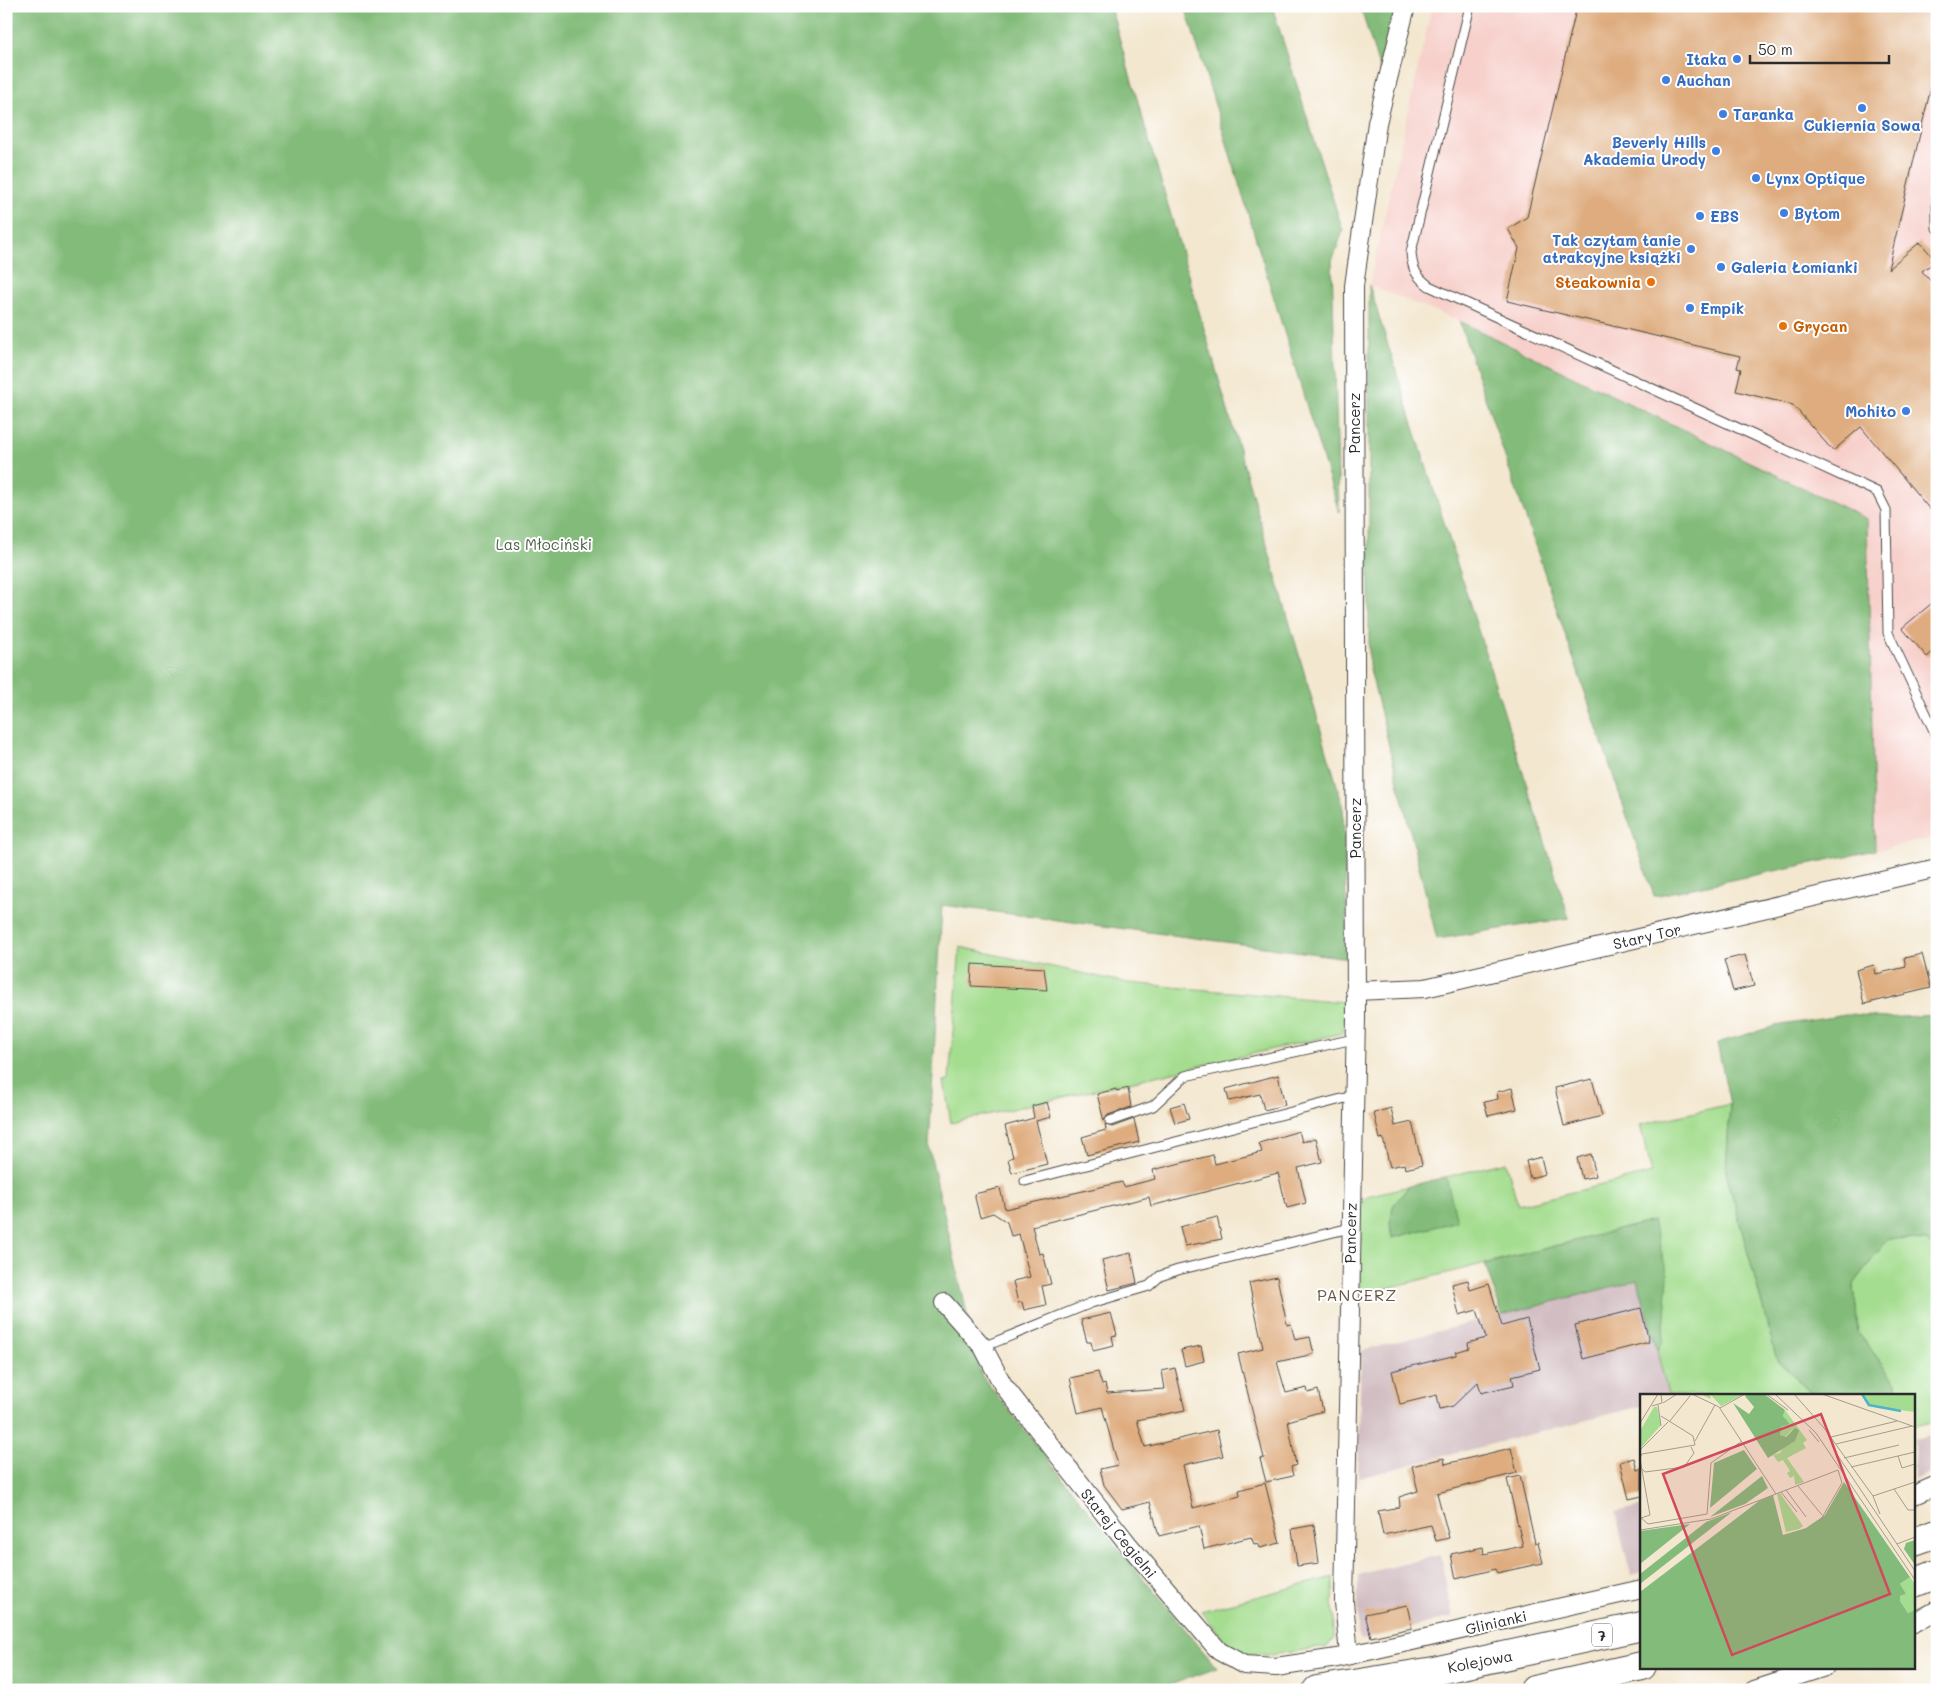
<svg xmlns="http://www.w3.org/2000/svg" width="1943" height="1696" font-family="Mali,sans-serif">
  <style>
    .built { fill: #f7d0cb }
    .industrial { fill: #d2bec2 }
    .green { fill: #a4dd8f; stroke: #68845d }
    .forest { fill: #83bc7a; stroke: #577452 }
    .building { fill: #deac7e }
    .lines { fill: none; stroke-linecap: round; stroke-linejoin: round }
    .lane-casing { stroke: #494744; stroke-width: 11 }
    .street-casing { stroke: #494744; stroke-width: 20 }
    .highway-casing { stroke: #494744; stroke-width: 30 }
    .lane { stroke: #fff; stroke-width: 9 }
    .street { stroke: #fff; stroke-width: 18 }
    .highway { stroke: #fff; stroke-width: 28 }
    .shop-dot { fill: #3f7fe0; stroke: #fff; stroke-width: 2 }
    .food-dot { fill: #e8710a; stroke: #fff; stroke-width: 2 }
    .labels { text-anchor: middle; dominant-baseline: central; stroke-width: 4; stroke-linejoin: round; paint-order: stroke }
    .shield { fill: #fff; stroke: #6b6b6b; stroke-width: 1 }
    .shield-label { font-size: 14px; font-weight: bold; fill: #2b2b2b }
    .shop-label { font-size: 15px; font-weight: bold; fill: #366cbe; stroke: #fff; text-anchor: start }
    .food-label { font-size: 15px; font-weight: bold; fill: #c56008; stroke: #fff; text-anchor: end }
    .street-label { font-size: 15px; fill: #2b2b2b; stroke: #fff }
    .park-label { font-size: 15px; fill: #4f6049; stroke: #fff }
    .neighbourhood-label { font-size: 16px; letter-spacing: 1px; fill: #6a5848; stroke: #fff }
    .inset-river { fill: none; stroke: #4cb6c9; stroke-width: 2.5 }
    .inset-road { fill: none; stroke: #a39c8d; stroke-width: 1 }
    .view { fill: #d1495b; fill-opacity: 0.15; stroke: #d1495b; stroke-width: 2.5 }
    .inset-edge { fill: none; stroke: #2b2b2b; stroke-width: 2.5 }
  </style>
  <rect width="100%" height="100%" fill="#fff"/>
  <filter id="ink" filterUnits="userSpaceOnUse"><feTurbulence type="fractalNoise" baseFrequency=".02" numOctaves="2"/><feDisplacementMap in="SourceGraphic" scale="10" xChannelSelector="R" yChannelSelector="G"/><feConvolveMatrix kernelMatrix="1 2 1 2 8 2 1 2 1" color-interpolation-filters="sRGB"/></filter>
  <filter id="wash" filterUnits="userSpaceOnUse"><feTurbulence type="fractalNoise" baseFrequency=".0096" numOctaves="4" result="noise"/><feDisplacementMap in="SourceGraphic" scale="20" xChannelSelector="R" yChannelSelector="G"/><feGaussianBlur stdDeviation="1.12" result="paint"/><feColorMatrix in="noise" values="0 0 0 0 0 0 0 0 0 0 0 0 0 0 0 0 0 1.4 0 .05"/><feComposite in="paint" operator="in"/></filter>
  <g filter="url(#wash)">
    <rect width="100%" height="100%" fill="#f3e7cf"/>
    <polygon class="built" points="1432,6 1937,6 1937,837 1875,850 1867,519 1459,321 1369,285"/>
    <g class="industrial">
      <polygon points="1639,1280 1668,1395 1642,1395 1642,1406 1358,1478 1361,1351"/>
      <polygon points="1937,1433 1937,1470 1914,1480 1914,1439"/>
      <polygon points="1642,1506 1642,1572 1631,1575 1615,1512"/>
      <polygon points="1440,1555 1453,1617 1362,1640 1358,1635 1358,1575"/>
    </g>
    <g class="green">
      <polygon points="960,947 1128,983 1345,1002 1343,1033 951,1123 944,1081 949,1080"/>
      <path d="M 1730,1104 L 1726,1172 L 1777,1360 L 1813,1395 L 1668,1395 L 1657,1350 L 1663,1342 L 1653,1221 L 1360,1295 L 1360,1205 L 1367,1196 L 1409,1186 C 1394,1204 1387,1213 1392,1238 L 1456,1221 L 1446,1177 L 1506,1162 L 1518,1205 L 1652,1173 L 1640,1125 Z"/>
      <polygon points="1888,1238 1927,1240 1937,1250 1937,1421 1914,1426 1914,1395 1897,1395 1897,1383 1858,1333 1854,1284"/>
      <polygon points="1333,1577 1334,1638 1327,1647 1270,1655 1235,1653 1201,1611"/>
    </g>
    <g class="forest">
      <polygon points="6,6 1110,6 1343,806 1348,958 942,905 929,1148 981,1375 1127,1559 1217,1668 1156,1690 6,1690"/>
      <polygon points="1185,6 1272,6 1343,231 1332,261 1339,512"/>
      <polygon points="1360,6 1397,6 1381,73"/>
      <polygon points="1369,285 1569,918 1437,939 1369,665"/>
      <polygon points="1459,321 1867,519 1875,850 1654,896"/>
      <polygon points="1852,1014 1883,1018 1937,1015 1937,1250 1927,1240 1888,1238 1854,1284 1858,1333 1897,1383 1897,1395 1813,1395 1777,1360 1726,1172 1730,1104 1717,1043 1775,1026"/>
      <polygon points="1446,1177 1457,1221 1392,1238 1390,1223 1393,1206 1409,1186"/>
      <polygon points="1653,1221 1668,1276 1663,1342 1657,1350 1638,1280 1502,1315 1485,1264"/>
    </g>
    <g id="blocks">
      <g class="building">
        <polygon points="1577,6 1937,6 1937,62 1888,269 1920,242 1936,261 1922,271 1937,289 1937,518 1861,427 1833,451 1793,405 1736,391 1741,369 1737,368 1740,356 1507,301 1519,248 1508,229 1527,217"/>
        <polygon points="1937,599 1937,648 1927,657 1902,628"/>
        <polygon points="1922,954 1931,988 1864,1004 1856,970 1874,965 1876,974 1906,967 1904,958"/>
        <polygon points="1745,955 1754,986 1733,991 1724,960"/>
        <polygon points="972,964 1044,968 1047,990 971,986"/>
        <polygon points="1278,1075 1285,1105 1264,1110 1260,1094 1229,1101 1226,1089"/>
        <polygon points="1592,1079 1602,1116 1564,1126 1555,1088"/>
        <polygon points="1128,1088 1131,1107 1108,1115 1104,1121 1097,1094 1116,1089 1117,1091"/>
        <polygon points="1512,1088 1517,1109 1488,1116 1484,1102 1498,1099 1497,1092"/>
        <polygon points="1047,1102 1051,1117 1036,1121 1047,1164 1012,1173 1008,1159 1013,1157 1005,1126 1034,1118 1032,1106"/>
        <polygon points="1184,1103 1189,1119 1175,1123 1170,1107"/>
        <polygon points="1391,1108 1395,1126 1412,1122 1422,1165 1405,1169 1404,1164 1390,1167 1383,1138 1380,1139 1374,1113"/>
        <polygon points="1134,1119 1139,1142 1087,1155 1082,1137 1106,1130 1105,1124 1112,1127"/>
        <polygon points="1299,1131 1302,1142 1316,1138 1322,1162 1298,1168 1306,1203 1287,1208 1278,1173 1151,1206 1149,1197 1032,1226 1039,1254 1043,1253 1051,1284 1042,1286 1046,1305 1024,1310 1022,1302 1018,1303 1013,1281 1030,1277 1019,1234 1011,1236 1007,1222 993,1213 980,1217 974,1194 1000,1188 1005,1209 1122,1182 1124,1187 1155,1179 1153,1170 1213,1155 1215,1164 1262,1152 1259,1143"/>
        <polygon points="1591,1154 1596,1176 1582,1179 1577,1158"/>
        <polygon points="1541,1157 1545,1174 1530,1178 1526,1161"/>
        <polygon points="1217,1217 1222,1239 1185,1246 1180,1227"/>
        <polygon points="1131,1253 1137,1283 1109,1290 1102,1260"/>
        <polygon points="1277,1277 1287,1325 1291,1324 1295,1340 1310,1337 1314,1354 1277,1362 1286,1393 1307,1388 1308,1393 1318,1390 1323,1411 1288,1421 1296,1465 1291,1467 1293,1476 1266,1482 1260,1459 1264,1458 1238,1354 1263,1348 1249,1283"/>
        <polygon points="1468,1280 1470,1290 1489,1284 1502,1326 1527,1319 1540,1369 1512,1376 1514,1385 1481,1393 1478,1382 1453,1406 1440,1409 1437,1395 1400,1404 1392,1371 1456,1355 1456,1352 1469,1348 1468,1343 1486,1338 1477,1310 1459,1315 1452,1284"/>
        <polygon points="1641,1308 1649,1342 1583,1359 1575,1325"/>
        <polygon points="1111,1313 1117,1335 1112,1336 1114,1346 1093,1351 1091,1342 1087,1342 1081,1320"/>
        <polygon points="1201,1346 1204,1361 1185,1366 1181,1350"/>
        <polygon points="1175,1368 1185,1410 1137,1420 1145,1447 1217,1430 1223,1456 1183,1465 1193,1508 1240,1496 1239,1490 1265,1483 1280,1543 1260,1548 1258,1543 1254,1544 1251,1537 1204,1549 1199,1526 1159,1536 1150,1502 1122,1509 1104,1485 1100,1469 1118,1465 1102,1407 1078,1413 1070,1378 1098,1372 1102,1385 1105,1384 1107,1393 1165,1389 1162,1371"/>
        <polygon points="1511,1448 1517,1473 1437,1493 1449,1538 1436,1541 1431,1525 1383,1535 1378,1511 1400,1507 1399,1497 1418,1491 1412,1466 1444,1458 1445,1464"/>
        <polygon points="1634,1458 1637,1470 1642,1469 1642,1496 1629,1499 1620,1462"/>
        <polygon points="1520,1476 1535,1543 1538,1542 1543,1563 1497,1573 1496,1569 1456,1579 1451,1554 1483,1547 1484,1554 1523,1546 1507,1479"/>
        <polygon points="1314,1525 1319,1563 1297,1566 1292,1529"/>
        <polygon points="1407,1605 1412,1628 1371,1637 1365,1614"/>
      </g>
    </g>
  </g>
  <g filter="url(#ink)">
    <use href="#blocks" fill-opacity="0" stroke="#494744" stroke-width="1"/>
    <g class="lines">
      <g class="lane-casing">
        <g id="lane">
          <path d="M 1470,6 L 1411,252 C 1412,269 1416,276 1429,286 L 1877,492 L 1886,510 L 1888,633 L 1937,737"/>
          <polyline points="1937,197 1937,228"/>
          <polyline points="1110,1121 1153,1106 1185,1076 1354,1039"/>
          <polyline points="1025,1181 1353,1096"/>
          <polyline points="983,1347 1091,1303 1149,1286 1160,1276 1178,1270 1350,1228"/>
        </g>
      </g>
      <g class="street-casing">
        <g id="street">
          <polyline points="1355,991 1425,988 1937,868"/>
          <polyline points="944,1303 983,1347 1003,1385 1128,1544 1219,1651 1244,1665 1276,1667 1337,1658 1642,1589"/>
          <polyline points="1914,1495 1937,1485"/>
          <polyline points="1914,1623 1937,1610"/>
          <polyline points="1349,1655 1344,1602 1356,1018 1354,286 1377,123 1406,6"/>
          <polyline points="1754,1690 1825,1667"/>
        </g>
      </g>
      <g class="highway-casing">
        <g id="highway">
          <polyline points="1914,1541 1937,1533"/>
          <polyline points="1914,1583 1937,1574"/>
          <polyline points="1317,1690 1434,1671 1642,1626"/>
          <polyline points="1534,1690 1642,1666"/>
        </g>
      </g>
      <use href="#lane" class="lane"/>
      <use href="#street" class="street"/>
      <use href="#highway" class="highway"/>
    </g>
  </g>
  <g class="shop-dot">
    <circle cx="1737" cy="59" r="5"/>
    <circle cx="1666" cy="80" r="5"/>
    <circle cx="1862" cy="108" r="5"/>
    <circle cx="1723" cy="114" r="5"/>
    <circle cx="1716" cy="151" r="5"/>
    <circle cx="1756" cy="178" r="5"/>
    <circle cx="1784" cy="213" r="5"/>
    <circle cx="1700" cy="216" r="5"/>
    <circle cx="1691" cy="249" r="5"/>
    <circle cx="1721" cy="267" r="5"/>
    <circle cx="1690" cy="308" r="5"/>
    <circle cx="1906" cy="411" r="5"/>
  </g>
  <g class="food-dot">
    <circle cx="1651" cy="282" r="5"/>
    <circle cx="1783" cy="326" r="5"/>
  </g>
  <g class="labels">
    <rect class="shield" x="1592" y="1623.5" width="20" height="23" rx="4"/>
    <g class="shield-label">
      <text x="1602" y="1635">7</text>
    </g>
    <g class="shop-label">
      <text x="1727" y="59" text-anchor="end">Itaka</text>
      <text x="1676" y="80">Auchan</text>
      <text x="1733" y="114">Taranka</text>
      <text x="1862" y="125" text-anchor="middle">Cukiernia Sowa</text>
      <text x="1706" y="142" text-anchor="end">Beverly Hills<tspan x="1706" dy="17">Akademia Urody</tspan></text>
      <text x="1766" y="178">Lynx Optique</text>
      <text x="1794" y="213">Bytom</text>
      <text x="1710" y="216">EBS</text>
      <text x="1681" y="240" text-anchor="end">Tak czytam tanie<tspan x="1681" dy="17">atrakcyjne książki</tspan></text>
      <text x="1731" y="267">Galeria Łomianki</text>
      <text x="1700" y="308">Empik</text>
      <text x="1896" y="411" text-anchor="end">Mohito</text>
    </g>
    <g class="food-label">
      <text x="1641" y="282">Steakownia</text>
      <text x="1793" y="326" text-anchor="start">Grycan</text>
    </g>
    <g class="street-label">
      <text transform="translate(1354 423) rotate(-90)">Pancerz</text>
      <text transform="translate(1355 828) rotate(-90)">Pancerz</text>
      <text transform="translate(1647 936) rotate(-13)">Stary Tor</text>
      <text transform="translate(1350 1233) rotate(-89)">Pancerz</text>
      <text transform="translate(1119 1533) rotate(51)">Starej Cegielni</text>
      <text transform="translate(1496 1622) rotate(-13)">Glinianki</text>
      <text transform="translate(1480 1661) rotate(-11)">Kolejowa</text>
    </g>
    <g class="park-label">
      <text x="544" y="544">Las Młociński</text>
    </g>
    <g class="neighbourhood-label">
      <text x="1357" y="1294">PANCERZ</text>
    </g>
  </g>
  <g transform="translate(1640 1394)">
    <rect width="275" height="275" fill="#f3e7cf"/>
    <path d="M 60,0 L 104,0 L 81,12 L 70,0 L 71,5 ZM 221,0 L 275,0 L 275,18 L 228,12 ZM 14,13 L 17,13 L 21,31 L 0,55 L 0,37 ZM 145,16 L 167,46 L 163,49 L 166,54 L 147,64 L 164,88 L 155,91 L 154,82 L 150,84 L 147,79 L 150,77 L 143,66 L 138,68 L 133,61 L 140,59 L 153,35 L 145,43 L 140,41 L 141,33 L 150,30 L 143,22 ZM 140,99 L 163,132 L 159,135 L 146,138 L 137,100 ZM 270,183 L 275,190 L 275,216 L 268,219 L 260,207 L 260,202 L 266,200 L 259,191 Z" fill="#a4dd8f"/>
    <path d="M 108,0 L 124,0 L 145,16 L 143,22 L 150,30 L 141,33 L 140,41 L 146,43 L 155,34 L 159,36 L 155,47 L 128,64 L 93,9 L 109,20 L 114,13 L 105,2 ZM 104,56 L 117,75 L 70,114 L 74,69 ZM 122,82 L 128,94 L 105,110 L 70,123 ZM 204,88 L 270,183 L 260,190 L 266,200 L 260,202 L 260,207 L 268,219 L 275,216 L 275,275 L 0,275 L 0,198 L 119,107 L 133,101 L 143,141 L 166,134 L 185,121 ZM 92,118 L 0,190 L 0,180 L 66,128 ZM 50,130 L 0,170 L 0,137 ZM 275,146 L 275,171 L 264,155 L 266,149 Z" fill="#83bc7a"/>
    <path class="inset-river" d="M 222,0 L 229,11 L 261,17"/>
    <path class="inset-road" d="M 126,0 L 148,16M 135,0 L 176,39 L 275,186M 154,0 L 184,34 L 233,102 L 240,120M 182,0 L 275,33M 54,1 L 79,13 L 136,100M 23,9 L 37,0M 18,11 L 21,32M 12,12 L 22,9 L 21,0M 80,14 L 105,0M 29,28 L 50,2M 0,29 L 18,0M 169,36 L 179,48M 191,43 L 257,27M 55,47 L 75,11M 196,50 L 272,32M 0,56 L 28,28M 194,56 L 275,177M 258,62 L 262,74 L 275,70M 0,63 L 2,60 L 55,51 L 53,42 L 21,22M 204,64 L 259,51M 0,65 L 10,121 L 1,124M 211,73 L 275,58M 2,75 L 5,78 L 44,73 L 54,59 L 51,53M 158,92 L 182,121M 254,95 L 268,116 L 275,116M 146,96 L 166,123M 141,98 L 157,118M 233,102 L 275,88M 0,123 L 8,130 L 67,120 L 71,69 L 102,47M 180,127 L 202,89 L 198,76M 0,136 L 71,125 L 198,76M 257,150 L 275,143"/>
    <path class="view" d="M 181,20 L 250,200 L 92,261 L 23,80 Z"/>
    <rect width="275" height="275" class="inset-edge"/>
  </g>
  <rect width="1943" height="1696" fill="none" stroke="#fff" stroke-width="25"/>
  <path d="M1750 55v8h139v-8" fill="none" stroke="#2b2b2b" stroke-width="2.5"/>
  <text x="1758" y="55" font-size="15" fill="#2b2b2b" stroke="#ffffff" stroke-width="4" paint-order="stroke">50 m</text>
</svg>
